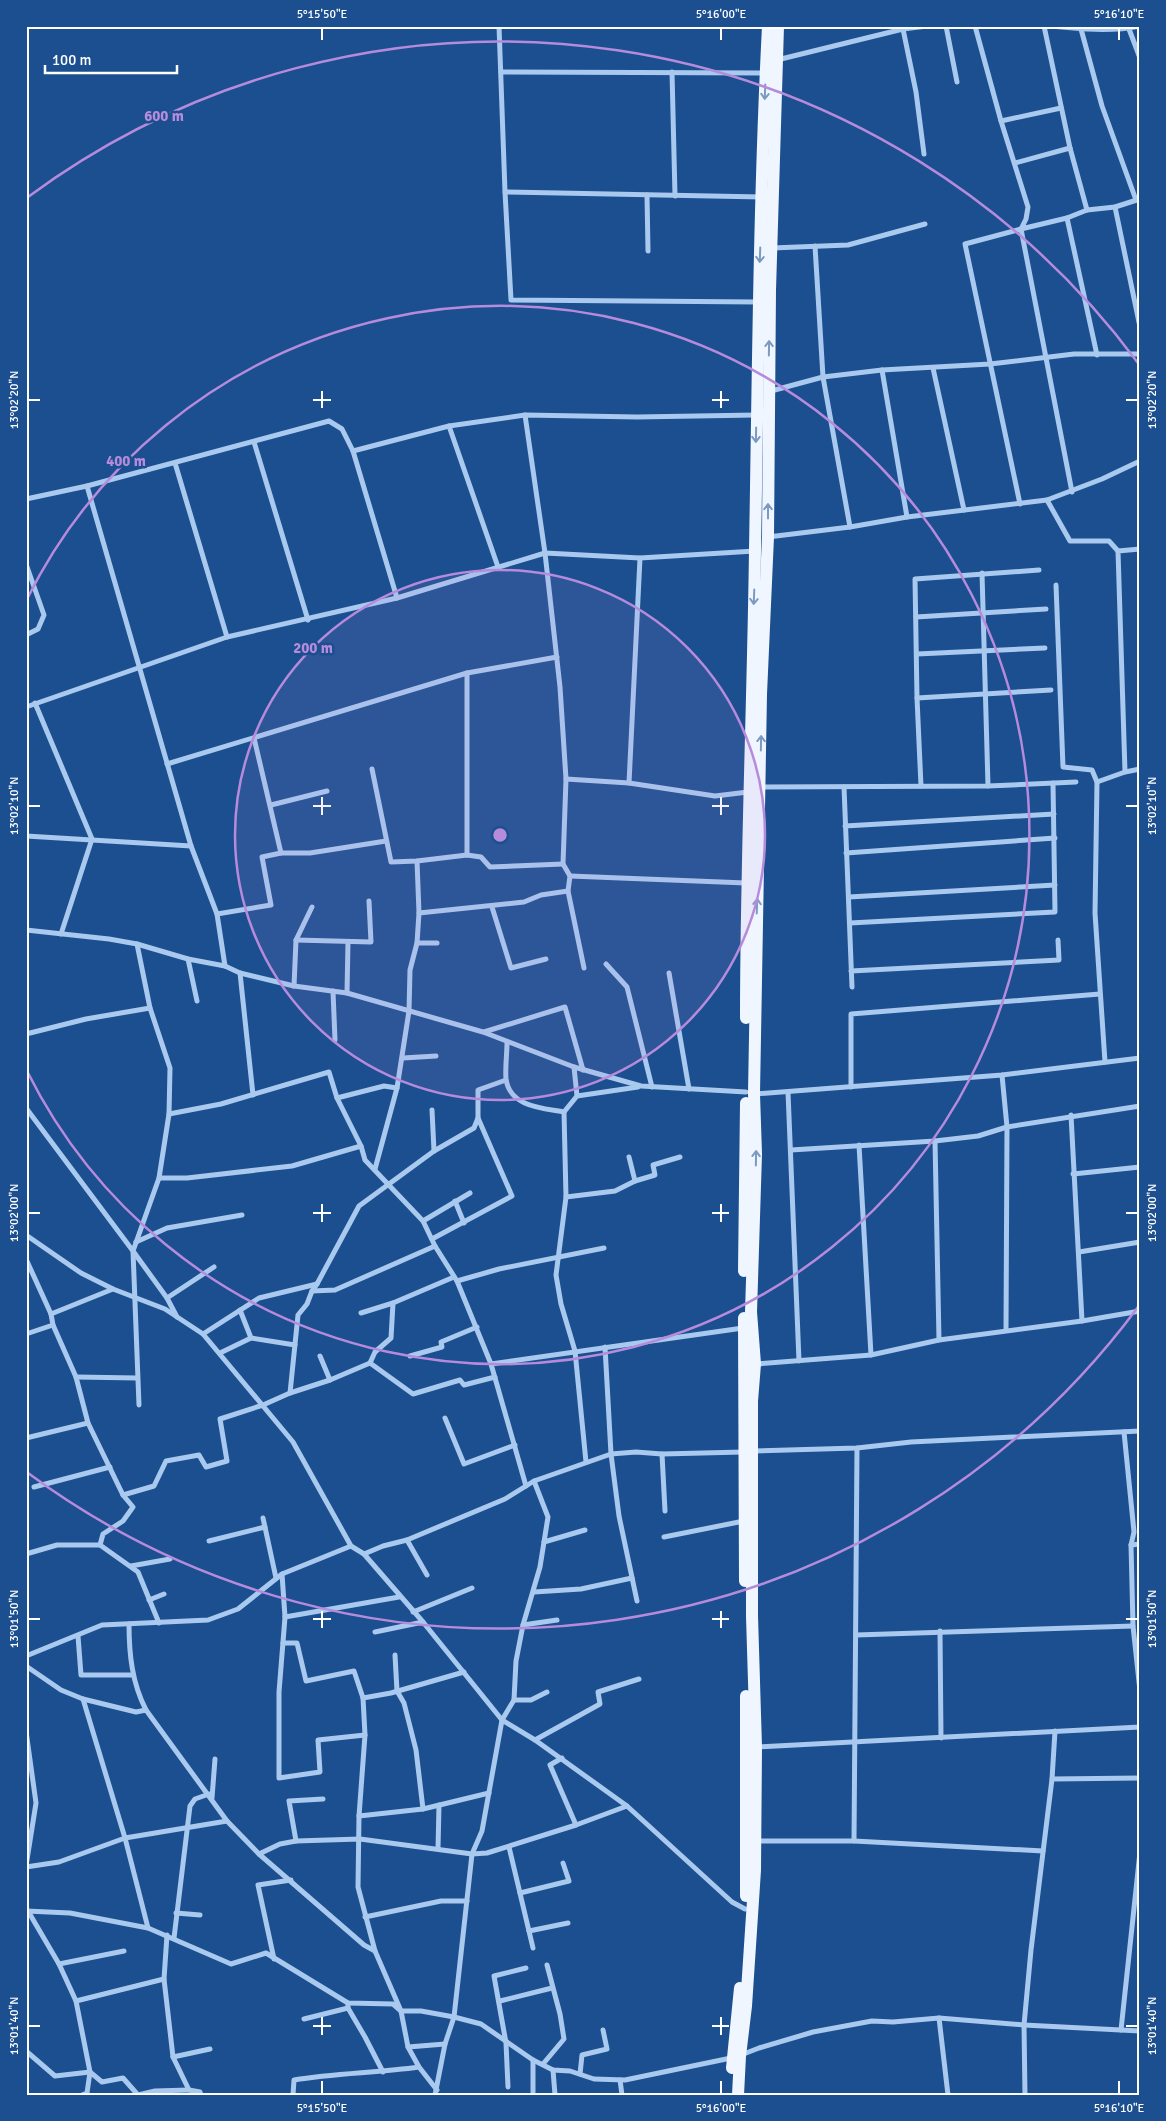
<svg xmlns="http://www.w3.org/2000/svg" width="1166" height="2121" font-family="Signika,sans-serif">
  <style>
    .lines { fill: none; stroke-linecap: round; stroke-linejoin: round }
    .street { stroke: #a9c9ee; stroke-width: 5 }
    .primary { stroke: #f0f6ff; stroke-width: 12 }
    .oneway { stroke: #7b9ac1 }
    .ticks { fill: none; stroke: #fff; stroke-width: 2 }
    .ring { fill: none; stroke: #b68bdc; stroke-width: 2.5 }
    .centre { fill: #b68bdc; stroke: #1b4f8f; stroke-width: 2.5 }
    .ring-label { font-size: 15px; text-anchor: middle; font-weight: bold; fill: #b68bdc; stroke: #1b4f8f; stroke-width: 5; stroke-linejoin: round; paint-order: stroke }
    .neatline { fill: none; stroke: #fff; stroke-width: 2 }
    .ticks-label { font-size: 12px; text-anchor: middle; fill: #fff }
  </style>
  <rect width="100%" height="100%" fill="#1b4f8f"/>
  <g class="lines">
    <g class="street">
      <polyline points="499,26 505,192 511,300 758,302"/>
      <polyline points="946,26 957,82"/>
      <polyline points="975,26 1001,121 1028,207 1026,219 1021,229 1067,218 1087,210 1115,207 1140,199"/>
      <polyline points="1044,26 1070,148 1087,210"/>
      <path d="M 1051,26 C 1080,29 1111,32 1140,26"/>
      <polyline points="903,29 916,92 924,154"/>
      <polyline points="1081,29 1102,106 1136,200"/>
      <polyline points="1129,29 1140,58"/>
      <polyline points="777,60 903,29 927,26"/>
      <polyline points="501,72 765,73"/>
      <polyline points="672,72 675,196"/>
      <polyline points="1001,121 1061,108"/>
      <polyline points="1015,163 1070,148"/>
      <polyline points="505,192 762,197"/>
      <polyline points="647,195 648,251"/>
      <polyline points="1115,207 1140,327"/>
      <polyline points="1067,218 1097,355"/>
      <polyline points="772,248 848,245 925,224"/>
      <polyline points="933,368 964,510"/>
      <polyline points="882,370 907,517 1047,500 1102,479 1140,461"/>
      <polyline points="771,391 823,377 882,370 990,364 1074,354 1140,354"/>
      <polyline points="525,415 545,553 560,687 566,779 563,864 570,876 568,891 584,968"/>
      <polyline points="449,426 498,567"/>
      <polyline points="254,442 308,620"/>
      <polyline points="353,451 449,426 525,415 637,417 756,415"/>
      <polyline points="175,463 227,637"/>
      <polyline points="87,486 191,846 217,914 225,966"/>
      <polyline points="26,499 87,486 329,421 342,429 353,451 397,598"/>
      <polyline points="1047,500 1070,541 1109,541 1118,551"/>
      <polyline points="1020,504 965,244 1021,229 1072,492"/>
      <polyline points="850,527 907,517"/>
      <polyline points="768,537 850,527 823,377 815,246"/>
      <polyline points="26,564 44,615 38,629 26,635"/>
      <polyline points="982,573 988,786"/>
      <polyline points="1056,585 1063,767 1092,770 1097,782 1095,913 1105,1062"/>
      <polyline points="916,617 1046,609"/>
      <polyline points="917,654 1045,648"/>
      <polyline points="467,673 467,855"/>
      <polyline points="917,698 1051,690"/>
      <polyline points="35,703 92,839 61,934"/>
      <polyline points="26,707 227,637 397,598 545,553 640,558 755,551"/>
      <polyline points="254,738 281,853"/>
      <polyline points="167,764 467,673 557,657"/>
      <polyline points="372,769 391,862 417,861 467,855 481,857 490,867 563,864"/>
      <polyline points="1125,772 1118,551 1140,549"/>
      <polyline points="566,779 629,783 715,796 748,792"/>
      <polyline points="1097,782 1125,772 1140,769"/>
      <polyline points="629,783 640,558"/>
      <polyline points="921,786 917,698 915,579 1039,570"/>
      <polyline points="760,787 988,786 1076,782"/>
      <polyline points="844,787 852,987"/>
      <polyline points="271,805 327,791"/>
      <polyline points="845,826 1054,814"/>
      <polyline points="26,836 191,846"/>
      <polyline points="846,853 1055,838"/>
      <polyline points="570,876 746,883"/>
      <polyline points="849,897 1055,885"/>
      <polyline points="492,907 511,968 546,959"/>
      <polyline points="419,913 524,902 541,895 568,891"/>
      <polyline points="217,914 271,905 262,857 281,853 310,853 386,841"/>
      <polyline points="850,923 1055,912 1053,783"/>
      <polyline points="26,930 109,939 137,944 188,959 225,966 240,973 294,986 347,993 483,1032 574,1067 641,1086 746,1092"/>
      <polyline points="296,940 371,942 369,901"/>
      <polyline points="417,943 437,943"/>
      <polyline points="137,944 150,1008 170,1068 169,1114 159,1178 133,1251 167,1298 177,1317"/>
      <polyline points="188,959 197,1001"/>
      <polyline points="606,964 627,987 652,1087"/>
      <polyline points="851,971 1059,960 1058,940"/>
      <polyline points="240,973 253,1095"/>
      <polyline points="669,973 689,1089"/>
      <polyline points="294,986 296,940 312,907"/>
      <polyline points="333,991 335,1040"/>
      <polyline points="347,993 348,942"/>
      <polyline points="484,1032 565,1007 583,1070"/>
      <polyline points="26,1034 86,1019 150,1008"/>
      <path d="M 507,1043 C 507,1054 505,1067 506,1079 C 510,1107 542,1108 564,1112 L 577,1096 L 638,1087"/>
      <polyline points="403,1058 436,1056"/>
      <polyline points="574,1067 577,1096"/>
      <polyline points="1002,1075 1007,1127 1006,1330"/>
      <polyline points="851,1087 851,1014 1100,994"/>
      <polyline points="788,1092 799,1361"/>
      <polyline points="754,1094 1002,1075 1140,1058"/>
      <polyline points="337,1098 384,1086 397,1088"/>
      <polyline points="26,1108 133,1251 139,1405"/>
      <polyline points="432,1110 434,1151"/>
      <polyline points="564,1112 566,1197 556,1275 561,1304 575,1351 586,1462"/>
      <polyline points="169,1114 221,1104 329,1072 337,1098 361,1146 365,1160 423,1221 435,1246 457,1281 491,1364 526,1486"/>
      <polyline points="1071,1115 1082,1321"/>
      <polyline points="935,1141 939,1340"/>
      <polyline points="859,1145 871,1355"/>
      <polyline points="791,1150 935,1141 978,1136 1007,1127 1140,1106"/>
      <polyline points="629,1157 635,1181"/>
      <polyline points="375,1169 397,1088 409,1011 410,970 417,943 419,913 417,861"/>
      <polyline points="1073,1174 1140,1167"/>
      <polyline points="159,1178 187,1178 292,1166 361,1146"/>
      <polyline points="566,1197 615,1191 635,1181 655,1175 653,1165 680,1157"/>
      <polyline points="455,1201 464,1223"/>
      <polyline points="423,1221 470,1193"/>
      <polyline points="26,1235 81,1273 113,1289 165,1309 203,1334 293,1442 351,1546 364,1554 423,1622 502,1720 535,1740 627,1806 732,1902 745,1909"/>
      <polyline points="432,1239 512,1196 478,1118 478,1090 506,1080"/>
      <polyline points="136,1242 167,1228 242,1215"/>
      <polyline points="1079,1252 1140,1242"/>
      <polyline points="26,1259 51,1314 53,1325 76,1377 88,1423 123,1495 133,1507 123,1521 103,1534 100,1545"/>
      <polyline points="457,1281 499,1269 604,1248"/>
      <polyline points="312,1291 335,1290 435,1246"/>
      <polyline points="167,1298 214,1267"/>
      <polyline points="240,1310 251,1338 295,1345"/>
      <polyline points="361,1313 393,1303 454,1277"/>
      <polyline points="51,1314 113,1289"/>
      <polyline points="26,1334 53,1325"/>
      <polyline points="203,1334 259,1298 317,1284"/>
      <polyline points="605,1347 611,1454 619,1516 637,1601"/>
      <polyline points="220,1353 251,1338"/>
      <polyline points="320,1356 330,1380"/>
      <polyline points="410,1356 442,1347 441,1342 477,1327"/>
      <polyline points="370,1363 413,1394 460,1380 464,1385 495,1377"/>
      <polyline points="491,1364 743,1328"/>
      <polyline points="756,1364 871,1355 939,1340 1082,1321 1140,1311"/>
      <polyline points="76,1377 137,1378"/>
      <polyline points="290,1393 298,1315 307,1304 312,1291 317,1284 359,1206 434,1151 474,1128 478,1118"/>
      <polyline points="445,1418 464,1464 515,1445"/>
      <polyline points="1124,1432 1134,1532 1131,1545 1133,1626 1140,1691"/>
      <polyline points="26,1438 88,1423"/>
      <polyline points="753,1451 857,1448 911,1442 1140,1431"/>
      <polyline points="662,1454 665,1511"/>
      <polyline points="34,1487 110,1467"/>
      <polyline points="123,1495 154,1486 166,1461 199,1455 206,1467 227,1461 220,1419 263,1405 290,1393 330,1380 370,1363 375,1352 391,1338 393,1303"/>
      <polyline points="263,1518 276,1578"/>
      <polyline points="664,1537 744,1521"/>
      <polyline points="407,1540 427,1575"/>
      <polyline points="209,1541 265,1527"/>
      <polyline points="544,1542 585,1530"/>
      <polyline points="1131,1545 1140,1544"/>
      <polyline points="26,1554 57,1545 100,1545 138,1572 159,1623"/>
      <polyline points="364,1554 383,1546 407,1540 505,1499 534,1481 611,1454 636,1452 662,1454 743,1452"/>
      <polyline points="131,1566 170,1559"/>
      <polyline points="282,1574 285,1617 279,1692 279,1778 320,1772 318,1740 365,1735"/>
      <polyline points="534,1592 581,1589 632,1578"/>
      <polyline points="149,1600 164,1594"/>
      <polyline points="413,1612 472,1588"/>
      <polyline points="285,1617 399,1597"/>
      <path d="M 129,1624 C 129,1654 132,1683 146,1710"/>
      <polyline points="523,1625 557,1620"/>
      <polyline points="940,1631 941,1738"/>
      <polyline points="375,1632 423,1622"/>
      <polyline points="856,1635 1133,1626"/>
      <polyline points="78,1636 81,1675 133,1675"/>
      <polyline points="283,1643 297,1643 306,1681 354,1671 363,1698"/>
      <polyline points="395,1655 397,1691 404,1703 416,1750 423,1809"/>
      <polyline points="26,1656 102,1625 208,1620 238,1609 282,1574 351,1546"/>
      <polyline points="26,1666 61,1690 83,1699 136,1712 146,1710 227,1821 259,1854 364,1945 375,1951 401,2011 408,2047 419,2067 437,2090"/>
      <polyline points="83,1699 125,1838 148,1928"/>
      <polyline points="514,1700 531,1700 547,1692"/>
      <polyline points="26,1731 36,1803 26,1866"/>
      <polyline points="535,1740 600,1704 598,1692 639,1679"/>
      <polyline points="756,1747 1140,1727"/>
      <polyline points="562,1758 550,1765 576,1825"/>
      <polyline points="1052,1779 1140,1778"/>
      <polyline points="212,1798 215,1759"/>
      <polyline points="359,1816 423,1809 489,1793"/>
      <polyline points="296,1841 289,1801 323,1799"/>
      <polyline points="756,1841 854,1841 1043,1851"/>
      <polyline points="854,1841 857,1448"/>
      <polyline points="509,1847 533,1948"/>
      <polyline points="438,1849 439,1805"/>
      <polyline points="259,1854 280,1844 296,1841 360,1839 472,1854 487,1853 576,1825 627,1806"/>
      <polyline points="26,1867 59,1862 125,1838 227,1821"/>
      <polyline points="520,1893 569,1881 563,1863"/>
      <polyline points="26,1911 70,1913 148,1928 231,1964 266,1953 348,2003 393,2004 401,2011 421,2011 454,2017 481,2024 533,2060 553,2070 570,2071 594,2079 625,2080 731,2058"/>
      <polyline points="28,1911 59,1964 76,2001 90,2072 87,2093 82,2095"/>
      <polyline points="176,1913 200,1915"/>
      <polyline points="365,1917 441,1901 467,1901"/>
      <polyline points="529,1931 568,1923"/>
      <polyline points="167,1935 164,1979 173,2057 189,2090 200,2092 201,2095"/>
      <polyline points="174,1938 190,1806 195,1799 209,1794"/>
      <polyline points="375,1951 358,1887 359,1816 365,1735 363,1698 391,1693 464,1672"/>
      <polyline points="274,1959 258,1885 291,1880"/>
      <polyline points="59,1964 124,1951"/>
      <polyline points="76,2001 164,1979"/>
      <polyline points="500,2001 552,1988"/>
      <polyline points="348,2003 348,2008 365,2037 383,2072"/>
      <polyline points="939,2018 948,2095"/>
      <polyline points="304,2019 348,2008"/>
      <polyline points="1121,2030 1140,1852"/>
      <polyline points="408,2047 445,2044"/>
      <polyline points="26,2051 55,2076 90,2072 102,2082 123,2078 138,2095"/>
      <polyline points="741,2055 759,2048 813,2032 872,2021 893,2022 939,2018 1024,2025 1140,2031"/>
      <polyline points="173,2057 210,2049"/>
      <polyline points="533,2060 533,2092"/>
      <polyline points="543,2064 564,2039 560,2014 547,1965"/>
      <polyline points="553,2070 555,2095"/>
      <polyline points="580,2074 582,2055 607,2049 603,2030"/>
      <polyline points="620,2080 622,2095"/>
      <polyline points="508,2087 506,2043 494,1976 526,1968"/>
      <polyline points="138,2095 155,2091 189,2090"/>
      <path d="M 293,2095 L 294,2080 C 335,2073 377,2073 419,2067"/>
      <polyline points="435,2095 445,2044 454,2017 472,1854 482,1831 502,1720 514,1700 516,1661 523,1625 540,1567 548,1517 534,1481"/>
      <polyline points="1025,2095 1024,2025 1031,1950 1052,1779 1055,1731"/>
    </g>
    <g class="primary">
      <path d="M 746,1018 C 746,862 753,706 755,550 C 758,375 759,201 768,26"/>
      <polyline points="744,1271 746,1103"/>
      <polyline points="744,1318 745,1581"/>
      <polyline points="746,1896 746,1696"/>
      <polyline points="732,2068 740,1988"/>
      <polyline points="738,2095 740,2056 746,2006 755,1870 756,1747 752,1616 752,1401 755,1364 751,1312 756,1154 754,1094 761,694 768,537 770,290 778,26"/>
    </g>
  </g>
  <defs><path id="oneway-shaft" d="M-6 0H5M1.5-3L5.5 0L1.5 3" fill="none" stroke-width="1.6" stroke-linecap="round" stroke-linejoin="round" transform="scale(1.25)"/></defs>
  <g class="oneway">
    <use href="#oneway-shaft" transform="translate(765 92) rotate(92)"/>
    <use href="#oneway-shaft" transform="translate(760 255) rotate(92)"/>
    <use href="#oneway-shaft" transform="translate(769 348) rotate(-89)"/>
    <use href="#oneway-shaft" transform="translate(756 435) rotate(91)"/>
    <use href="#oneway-shaft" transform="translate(768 511) rotate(-90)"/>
    <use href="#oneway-shaft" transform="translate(754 597) rotate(92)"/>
    <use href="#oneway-shaft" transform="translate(761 743) rotate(-89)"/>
    <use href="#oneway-shaft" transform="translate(757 906) rotate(-88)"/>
    <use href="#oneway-shaft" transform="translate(756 1158) rotate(-89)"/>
  </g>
  <path class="ticks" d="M 322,28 L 322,40M 721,28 L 721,40M 1119,28 L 1119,40M 322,391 L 322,408M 721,391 L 721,408M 28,400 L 40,400M 313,400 L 331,400M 712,400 L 729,400M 1126,400 L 1138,400M 322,797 L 322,815M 721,797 L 721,815M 28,806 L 40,806M 313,806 L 331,806M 712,806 L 729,806M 1126,806 L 1138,806M 322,1204 L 322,1222M 721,1204 L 721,1222M 28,1213 L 40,1213M 313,1213 L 331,1213M 712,1213 L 729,1213M 1126,1213 L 1138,1213M 322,1611 L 322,1628M 721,1611 L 721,1628M 28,1619 L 40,1619M 313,1619 L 331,1619M 712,1619 L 729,1619M 1126,1619 L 1138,1619M 322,2017 L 322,2035M 721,2017 L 721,2035M 28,2026 L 40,2026M 313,2026 L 331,2026M 712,2026 L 729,2026M 1126,2026 L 1138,2026M 322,2081 L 322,2094M 721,2081 L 721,2094M 1119,2081 L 1119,2094"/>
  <circle cx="500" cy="835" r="265" fill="#b68bdc" fill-opacity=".12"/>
  <g class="ring">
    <circle cx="500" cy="835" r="265"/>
    <path d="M27 599A529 529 0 1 1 27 1071"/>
    <path d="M1138 1307A794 794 0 0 1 28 1473M28 197A794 794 0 0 1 1138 363"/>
  </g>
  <circle cx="500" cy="835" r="8" class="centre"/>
  <g class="ring-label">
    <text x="164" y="121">600 m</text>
    <text x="126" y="466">400 m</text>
    <text x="313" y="653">200 m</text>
  </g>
  <rect width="1166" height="2121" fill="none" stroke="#1b4f8f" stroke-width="55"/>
  <path d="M45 65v8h132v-8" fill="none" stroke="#ffffff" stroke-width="2.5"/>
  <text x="52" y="65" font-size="15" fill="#ffffff" stroke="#1b4f8f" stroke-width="4" paint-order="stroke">100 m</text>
  <rect x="28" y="28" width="1110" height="2066" class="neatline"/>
  <g class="ticks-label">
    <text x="322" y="18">5°15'50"E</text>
    <text x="721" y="18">5°16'00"E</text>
    <text x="1119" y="18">5°16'10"E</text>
    <text transform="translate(14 400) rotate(-90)" y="4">13°02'20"N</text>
    <text transform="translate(1152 400) rotate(-90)" y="4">13°02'20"N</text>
    <text transform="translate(14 806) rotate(-90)" y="4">13°02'10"N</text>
    <text transform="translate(1152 806) rotate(-90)" y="4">13°02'10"N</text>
    <text transform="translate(14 1213) rotate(-90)" y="4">13°02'00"N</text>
    <text transform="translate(1152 1213) rotate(-90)" y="4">13°02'00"N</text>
    <text transform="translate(14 1619) rotate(-90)" y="4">13°01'50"N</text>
    <text transform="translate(1152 1619) rotate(-90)" y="4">13°01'50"N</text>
    <text transform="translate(14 2026) rotate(-90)" y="4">13°01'40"N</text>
    <text transform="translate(1152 2026) rotate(-90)" y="4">13°01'40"N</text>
    <text x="322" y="2112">5°15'50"E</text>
    <text x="721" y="2112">5°16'00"E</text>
    <text x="1119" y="2112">5°16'10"E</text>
  </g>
</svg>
